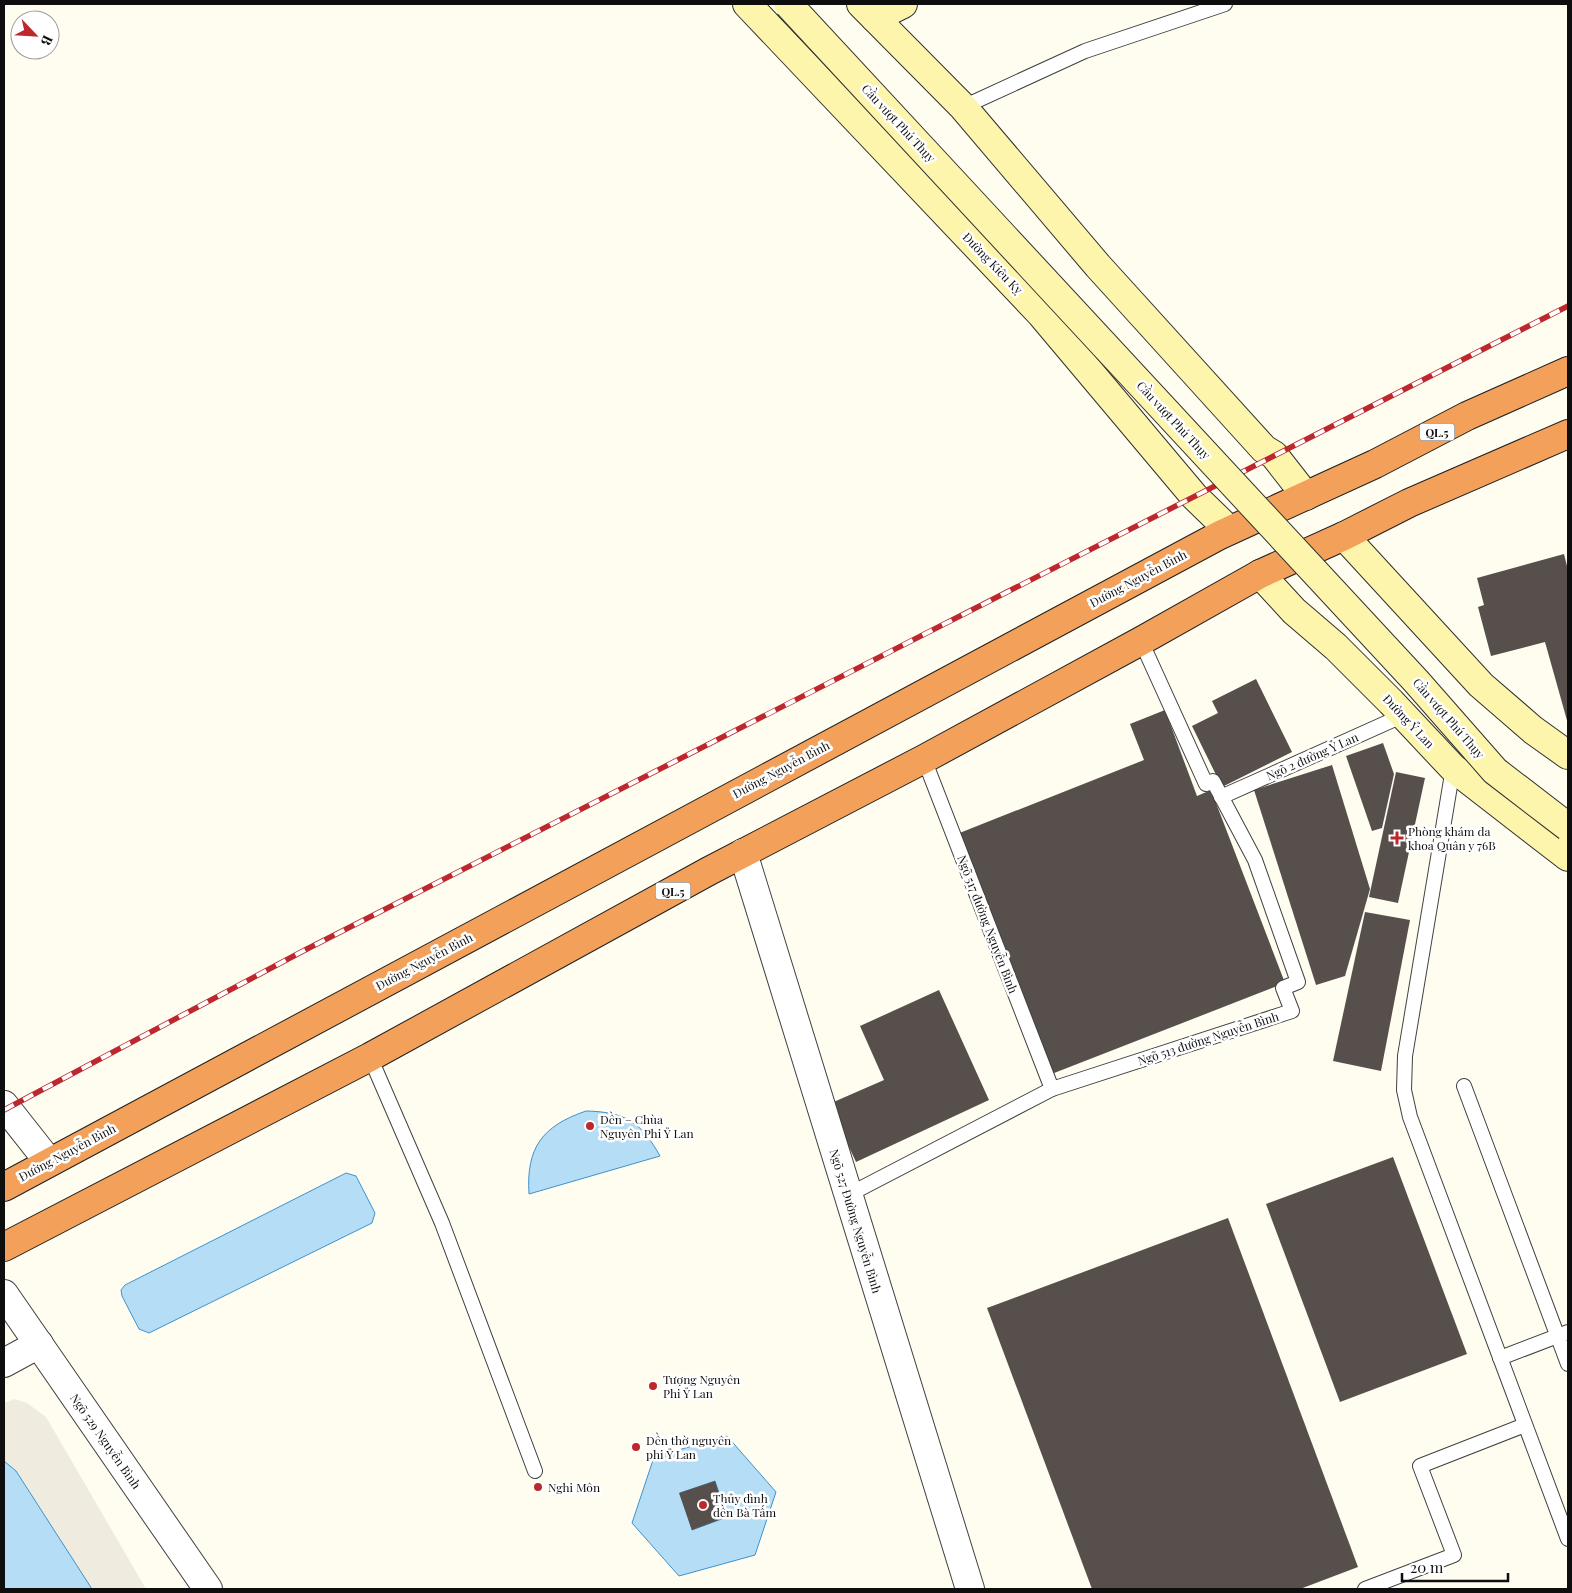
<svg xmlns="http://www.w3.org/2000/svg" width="1572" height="1593" font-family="'Playfair Display',serif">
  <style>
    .plaza { fill: #efebdf }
    .water { fill: #b5ddf5; stroke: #3d93cc; fill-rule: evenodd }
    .building { fill: #574f4b }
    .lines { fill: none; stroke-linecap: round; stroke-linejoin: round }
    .lane-casing { stroke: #414141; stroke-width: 16 }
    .street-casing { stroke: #414141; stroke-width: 30 }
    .secondary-casing { stroke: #303030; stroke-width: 30 }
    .highway-casing { stroke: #1f1f1f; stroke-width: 30 }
    .lane { stroke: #fff; stroke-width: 14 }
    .street { stroke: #fff; stroke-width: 28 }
    .secondary { stroke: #fef5ac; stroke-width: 28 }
    .highway { stroke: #f2a05a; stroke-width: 28 }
    .rail-casing { stroke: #bd282f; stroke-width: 5.5 }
    .rail { stroke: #fff; stroke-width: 4; stroke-dasharray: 11; stroke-linecap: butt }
    .secondary-bridge-casing { stroke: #303030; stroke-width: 30; stroke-linecap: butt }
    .secondary-bridge { stroke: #fef5ac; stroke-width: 28 }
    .poi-dot { fill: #bd282f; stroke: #fff; stroke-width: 2 }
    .labels { text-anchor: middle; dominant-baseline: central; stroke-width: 5; stroke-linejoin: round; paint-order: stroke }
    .shield { fill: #fff; stroke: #565656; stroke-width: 1 }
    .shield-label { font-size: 11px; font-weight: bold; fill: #0e0e0e }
    .street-label { font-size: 12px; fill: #0e0e0e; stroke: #fff }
    .poi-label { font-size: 12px; fill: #0e0e0e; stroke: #fff; text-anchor: start }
  </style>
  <rect width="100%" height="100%" fill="#fffcf0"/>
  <polygon class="plaza" points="15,1399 27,1403 46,1417 146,1589 4,1589 4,1403"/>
  <g class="water">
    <path d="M 586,1111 C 626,1112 641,1122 660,1156 L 529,1194 C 526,1148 542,1126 586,1111 Z"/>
    <polygon points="346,1173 356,1176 375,1213 372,1223 149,1333 139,1329 122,1296 121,1290 125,1285"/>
    <path d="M 727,1436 L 776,1492 L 755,1555 L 679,1576 L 632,1523 L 654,1457 ZM 715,1481 L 727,1517 L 692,1530 L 680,1493 Z"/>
    <polygon points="4,1461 16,1471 92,1589 4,1589"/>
  </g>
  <g class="building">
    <polygon points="1564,554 1568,570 1568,724 1545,642 1491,656 1478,607 1484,605 1477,578"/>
    <polygon points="1256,679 1292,752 1222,787 1192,726 1218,713 1212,701"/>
    <polygon points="1165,710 1197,796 1211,790 1285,983 1049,1075 957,834 1144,760 1130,724"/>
    <polygon points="1383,743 1394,774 1382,828 1372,831 1346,756"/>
    <polygon points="1332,765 1370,889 1345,976 1316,985 1254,790"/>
    <polygon points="1396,772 1425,778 1398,903 1369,897"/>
    <polygon points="1365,912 1410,920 1381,1071 1333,1061"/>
    <polygon points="939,990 989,1100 856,1162 829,1104 884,1080 860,1026"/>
    <polygon points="1393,1157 1467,1354 1340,1402 1266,1204"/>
    <polygon points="1228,1218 1358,1567 1300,1589 1092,1589 987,1308"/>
    <polygon points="715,1481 727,1517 692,1530 679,1493"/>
  </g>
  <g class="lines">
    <g class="lane-casing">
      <g id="lane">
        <polyline points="963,107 1085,51 1225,4"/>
        <polyline points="924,759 1052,1089"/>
        <polyline points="1453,768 1405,1056 1404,1090 1410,1117 1568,1539"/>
        <polyline points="1221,797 1404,715"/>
        <polyline points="370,1057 442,1223 535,1471"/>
        <polyline points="1464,1086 1568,1364"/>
        <polyline points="848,1195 1052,1089 1292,1011 1283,988 1298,982 1255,860 1213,781 1206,784 1141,641"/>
        <polyline points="1500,1358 1568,1332"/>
        <polyline points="1365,1589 1454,1555 1420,1466 1525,1425"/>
      </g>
    </g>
    <g class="street-casing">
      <g id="street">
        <polyline points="743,853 970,1589"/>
        <polyline points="4,1105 49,1162"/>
        <polyline points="4,1294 208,1589"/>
        <polyline points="4,1363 39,1344"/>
      </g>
    </g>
    <g class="secondary-casing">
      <g id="secondary">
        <polyline points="747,4 1041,314 1194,496 1229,530"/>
        <polyline points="861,4 963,107 1098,266 1264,449 1274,455 1306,496"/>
        <polyline points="875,18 903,4"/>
        <polyline points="1344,536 1481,685 1533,730 1568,755"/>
        <polyline points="1260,574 1294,611 1336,647 1391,702 1453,768 1568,857"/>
      </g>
    </g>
    <g class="highway-casing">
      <g id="highway">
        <polyline points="4,1187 1220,535 1375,464 1467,416 1568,371"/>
        <polyline points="4,1247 370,1057 709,871 924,759 1141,641 1260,574 1344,536 1409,503 1568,434"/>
      </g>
    </g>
    <use href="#lane" class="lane"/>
    <use href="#street" class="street"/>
    <use href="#secondary" class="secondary"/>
    <use href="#highway" class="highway"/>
    <g class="rail-casing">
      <polyline id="rail" points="4,1110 305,950 1568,306"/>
    </g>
    <use href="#rail" class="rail"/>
    <g class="secondary-bridge-casing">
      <polyline id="secondary-bridge" points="788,4 1416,681 1495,771 1568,827"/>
    </g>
    <use href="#secondary-bridge" class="secondary-bridge"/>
  </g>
  <g class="poi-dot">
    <path d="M1394.5 830.5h5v5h5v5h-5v5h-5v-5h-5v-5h5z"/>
    <circle cx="590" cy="1126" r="5"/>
    <circle cx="653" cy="1386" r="5"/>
    <circle cx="636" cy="1447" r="5"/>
    <circle cx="538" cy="1487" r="5"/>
    <circle cx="703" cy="1505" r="5"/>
  </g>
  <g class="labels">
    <g class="shield">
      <rect x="1419.5" y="423.5" width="35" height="17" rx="4"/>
      <rect x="655.5" y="882.5" width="35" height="17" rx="4"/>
    </g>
    <g class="shield-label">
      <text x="1437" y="432">QL.5</text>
      <text x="673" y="891">QL.5</text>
    </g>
    <g class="street-label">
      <text transform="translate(899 123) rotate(47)">Cầu vượt Phú Thụy</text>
      <text transform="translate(993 263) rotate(46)">Đường Kiêu Kỵ</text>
      <text transform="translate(1174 420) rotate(47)">Cầu vượt Phú Thụy</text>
      <text transform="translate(1138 578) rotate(-28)">Đường Nguyễn Bình</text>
      <text transform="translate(1449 718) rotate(49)">Cầu vượt Phú Thụy</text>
      <text transform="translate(1409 721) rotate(47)">Đường Ỷ Lan</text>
      <text transform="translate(1312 756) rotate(-24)">Ngõ 2 đường Ỷ Lan</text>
      <text transform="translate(781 769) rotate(-28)">Đường Nguyễn Bình</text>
      <text transform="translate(988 924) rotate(69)">Ngõ 517 đường Nguyễn Bình</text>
      <text transform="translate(424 961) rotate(-28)">Đường Nguyễn Bình</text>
      <text transform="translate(1208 1038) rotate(-18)">Ngõ 513 đường Nguyễn Bình</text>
      <text transform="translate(67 1152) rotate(-28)">Đường Nguyễn Bình</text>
      <text transform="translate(856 1221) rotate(73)">Ngõ 527 Đường Nguyễn Bình</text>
      <text transform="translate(106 1441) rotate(55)">Ngõ 529 Nguyễn Bình</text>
    </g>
    <g class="poi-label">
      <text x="1408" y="831">Phòng khám đa<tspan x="1408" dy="14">khoa Quân y 76B</tspan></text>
      <text x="600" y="1119">Đền – Chùa<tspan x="600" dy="14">Nguyên Phi Ỷ Lan</tspan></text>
      <text x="663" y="1379">Tượng Nguyên<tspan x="663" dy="14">Phi Ỷ Lan</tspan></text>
      <text x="646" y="1440">Đền thờ nguyên<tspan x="646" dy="14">phi Ỷ Lan</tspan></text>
      <text x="548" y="1487">Nghi Môn</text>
      <text x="713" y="1498">Thủy đình<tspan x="713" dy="14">đền Bà Tấm</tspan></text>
    </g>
  </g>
  <rect width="1572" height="1593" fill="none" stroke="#0e0e0e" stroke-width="10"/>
  <g transform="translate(35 35) rotate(115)"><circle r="24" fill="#ffffff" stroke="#9f9f9f"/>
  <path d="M0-4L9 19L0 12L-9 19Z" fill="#bd282f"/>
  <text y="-8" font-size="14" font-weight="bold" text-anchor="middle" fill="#0e0e0e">B</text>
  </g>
  <path d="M1402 1573v8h106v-8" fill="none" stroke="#0e0e0e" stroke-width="2.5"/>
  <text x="1410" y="1573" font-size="15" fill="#0e0e0e" stroke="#ffffff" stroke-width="4" paint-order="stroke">20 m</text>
</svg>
